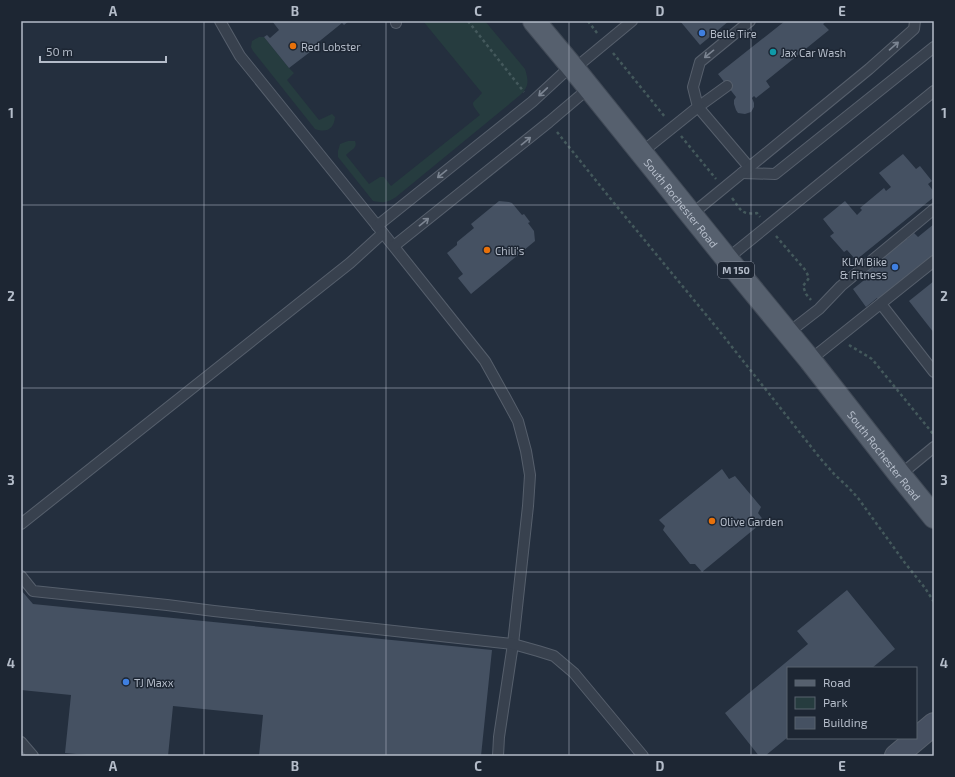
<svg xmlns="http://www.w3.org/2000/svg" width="955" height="777" font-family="'Exo 2',sans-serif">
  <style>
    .green { fill: #263c3f }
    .building { fill: #455162 }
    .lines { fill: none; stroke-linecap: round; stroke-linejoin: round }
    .lane-casing { stroke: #565f6c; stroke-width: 12 }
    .secondary-casing { stroke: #565f6c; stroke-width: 24 }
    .primary-casing { stroke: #414a57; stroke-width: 24 }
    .path { stroke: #44595c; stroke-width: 2.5; stroke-dasharray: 3 3; stroke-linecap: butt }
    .lane { stroke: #38414e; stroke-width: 10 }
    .secondary { stroke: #465061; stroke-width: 22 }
    .primary { stroke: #56606e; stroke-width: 22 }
    .oneway { stroke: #7c8592 }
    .grid { fill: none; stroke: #b4bcc9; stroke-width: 1; stroke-opacity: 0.55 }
    .shop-dot { fill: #3f7fe0; stroke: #1d2633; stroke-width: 1.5 }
    .food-dot { fill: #e8710a; stroke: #1d2633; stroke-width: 1.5 }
    .culture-dot { fill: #0f9aa8; stroke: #1d2633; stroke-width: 1.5 }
    .labels { text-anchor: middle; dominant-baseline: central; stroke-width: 3; stroke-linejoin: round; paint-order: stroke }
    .shield { fill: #1d2633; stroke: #878f9c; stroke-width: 1 }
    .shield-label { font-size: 10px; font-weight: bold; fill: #b4bcc9 }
    .poi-label { font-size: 11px; fill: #b4bcc9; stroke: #1d2633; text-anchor: start }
    .street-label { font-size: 11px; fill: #b4bcc9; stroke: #1d2633 }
    .neatline { fill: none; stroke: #b4bcc9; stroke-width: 1.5 }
    .grid-label { font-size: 13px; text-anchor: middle; font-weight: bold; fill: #b4bcc9 }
  </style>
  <rect width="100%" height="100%" fill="#242f3e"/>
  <g class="green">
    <path d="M 423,21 L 485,21 L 525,69 C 529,82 529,87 519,96 L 396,197 C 387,203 383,203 373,201 L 338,157 L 338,151 L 340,144 L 348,141 L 355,141 C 358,148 351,150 346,155 L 369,184 L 380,177 L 384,177 L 391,186 L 480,115 C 469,100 472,105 482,93 Z"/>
    <path d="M 259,37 L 264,37 L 289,68 L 294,73 L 287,80 L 319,120 L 332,114 L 335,117 C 334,129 327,133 315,129 L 253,51 L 251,47 L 252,41 Z"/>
  </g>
  <g class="building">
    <polygon points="272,21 349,21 344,25 342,23 316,44 314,49 289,68 264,37 267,35 270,38 279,30"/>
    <polygon points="680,21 729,21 700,45"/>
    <polygon points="785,21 827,21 823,24 829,30 766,81 770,87 756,98 754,96 752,98 754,103 754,107 751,112 745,114 738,113 736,110 734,104 734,100 736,97 718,74"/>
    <polygon points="903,154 916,169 920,166 932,181 928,184 934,192 934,197 856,260 847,250 844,252 830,236 834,233 823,219 845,201 857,215 862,210 860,208 884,188 886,191 891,187 879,173"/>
    <polygon points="499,201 509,202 512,203 522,215 524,214 530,222 528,223 534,231 535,241 471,294 458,278 463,274 447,253 457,245 457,242 474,228 471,224"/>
    <polygon points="934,224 934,255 883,296 879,300 877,298 866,307 853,289 868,277 864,272 906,238 907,239 914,233 918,237"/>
    <polygon points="934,281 934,333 909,301"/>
    <polygon points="722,469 729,479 735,476 761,507 758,513 764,521 702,572 695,564 690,564 663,530 665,526 659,520"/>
    <polygon points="21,590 33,604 492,650 481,756 259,756 263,715 173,706 168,756 98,756 65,753 71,695 21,690"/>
    <polygon points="847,590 895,649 872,668 788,668 788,737 765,756 759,756 725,713 808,644 797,631"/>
  </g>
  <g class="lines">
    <g class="lane-casing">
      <g id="lane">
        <polyline points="220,21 240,56 383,233 485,361 505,397 518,421 526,451 530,475 528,506 513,644 499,737 498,756"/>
        <polyline points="396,23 396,21"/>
        <polyline points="574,69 632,21"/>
        <polyline points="642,152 698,107 727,86"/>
        <polyline points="749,167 698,107 693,87 700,62 750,21"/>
        <polyline points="742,173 775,174 934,47"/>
        <polyline points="692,214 869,69 914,29 915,21"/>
        <polyline points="377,226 532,102 571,66"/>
        <polyline points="394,246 549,122 589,88"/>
        <polyline points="727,259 934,91"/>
        <polyline points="881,304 934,372"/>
        <polyline points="788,333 819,309 841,286 934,209"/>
        <polyline points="810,360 934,261"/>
        <polyline points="900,475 934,447"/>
        <polyline points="21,524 350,263 383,233"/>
        <polyline points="21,576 33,591 167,605 214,611 513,644 538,651 554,656 574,673 643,756"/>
        <polyline points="21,742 33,756"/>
      </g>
    </g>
    <g class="secondary-casing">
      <polyline id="secondary" points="896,756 934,724"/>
    </g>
    <g class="primary-casing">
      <g id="primary">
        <path id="s1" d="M 534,21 L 574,69 L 727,259 L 810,360 L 900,475 L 934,517"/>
      </g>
    </g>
    <g class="path">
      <polyline points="468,21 524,92"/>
      <polyline points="588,21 597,33"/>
      <polyline points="613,53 665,117"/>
      <polyline points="557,132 614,203 717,328 820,458 835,475 848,487 858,498 905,563 925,588 934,602"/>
      <polyline points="681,136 716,179"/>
      <path d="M 732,198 C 741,210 741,215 757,213 L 760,217"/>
      <polyline points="776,236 806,271 809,278 803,286 806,294 811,300"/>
      <polyline points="849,345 872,359 934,435"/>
    </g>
    <use href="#lane" class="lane"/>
    <use href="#secondary" class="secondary"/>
    <use href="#primary" class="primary"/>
  </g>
  <defs><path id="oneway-shaft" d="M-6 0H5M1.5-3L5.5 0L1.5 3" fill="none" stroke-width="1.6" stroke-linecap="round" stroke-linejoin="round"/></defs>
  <g class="oneway">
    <use href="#oneway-shaft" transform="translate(894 46) rotate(-41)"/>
    <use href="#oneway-shaft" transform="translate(709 54) rotate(141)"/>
    <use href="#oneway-shaft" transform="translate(543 92) rotate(137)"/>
    <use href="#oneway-shaft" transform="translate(526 141) rotate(-39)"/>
    <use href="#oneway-shaft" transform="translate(442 174) rotate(141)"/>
    <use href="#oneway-shaft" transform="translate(424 222) rotate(-39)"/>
  </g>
  <path class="grid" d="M 204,21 L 204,756M 386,21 L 386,756M 569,21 L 569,756M 751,21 L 751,756M 21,205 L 934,205M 21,388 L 934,388M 21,572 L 934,572"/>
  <g class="shop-dot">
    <circle cx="702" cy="33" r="4"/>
    <circle cx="895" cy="267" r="4"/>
    <circle cx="126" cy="682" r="4"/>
  </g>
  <g class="food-dot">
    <circle cx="293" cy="46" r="4"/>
    <circle cx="487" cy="250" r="4"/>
    <circle cx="712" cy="521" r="4"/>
  </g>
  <circle class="culture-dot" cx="773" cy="52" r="4"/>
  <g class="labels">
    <rect class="shield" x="718" y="262" width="36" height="16" rx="3"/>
    <g class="shield-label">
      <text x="736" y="270">M 150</text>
    </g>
    <g class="poi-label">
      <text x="710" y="33">Belle Tire</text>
      <text x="301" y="46">Red Lobster</text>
      <text x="781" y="52">Jax Car Wash</text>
      <text x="495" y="250">Chili's</text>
      <text x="887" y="261" text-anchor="end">KLM Bike<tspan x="887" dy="13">&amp; Fitness</tspan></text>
      <text x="720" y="521">Olive Garden</text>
      <text x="134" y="682">TJ Maxx</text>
    </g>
    <g class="street-label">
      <text stroke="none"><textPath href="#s1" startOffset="234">South Rochester Road</textPath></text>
      <text stroke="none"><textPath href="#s1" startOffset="558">South Rochester Road</textPath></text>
    </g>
  </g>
  <rect width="955" height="777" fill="none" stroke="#1d2633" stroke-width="44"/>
  <rect x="787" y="667" width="130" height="72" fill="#1d2633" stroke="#59626f"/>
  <rect x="795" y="680" width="20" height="6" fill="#56606e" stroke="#59626f"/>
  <text x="823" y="687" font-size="12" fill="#b4bcc9">Road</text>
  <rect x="795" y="697" width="20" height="12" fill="#263c3f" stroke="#59626f"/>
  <text x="823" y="707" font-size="12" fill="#b4bcc9">Park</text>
  <rect x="795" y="717" width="20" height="12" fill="#455162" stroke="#59626f"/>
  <text x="823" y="727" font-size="12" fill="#b4bcc9">Building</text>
  <path d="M40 56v6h126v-6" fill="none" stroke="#b4bcc9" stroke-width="2"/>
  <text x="46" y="56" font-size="12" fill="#b4bcc9" stroke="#1d2633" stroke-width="3" paint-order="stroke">50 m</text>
  <rect x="22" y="22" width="911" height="733" class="neatline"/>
  <g class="grid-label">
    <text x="113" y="16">A</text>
    <text x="295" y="16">B</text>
    <text x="478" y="16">C</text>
    <text x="660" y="16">D</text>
    <text x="842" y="16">E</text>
    <text x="11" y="118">1</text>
    <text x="944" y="118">1</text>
    <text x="11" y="301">2</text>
    <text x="944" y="301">2</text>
    <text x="11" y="485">3</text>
    <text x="944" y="485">3</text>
    <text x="11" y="668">4</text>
    <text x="944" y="668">4</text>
    <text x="113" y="771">A</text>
    <text x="295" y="771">B</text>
    <text x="478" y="771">C</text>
    <text x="660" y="771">D</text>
    <text x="842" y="771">E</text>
  </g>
</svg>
